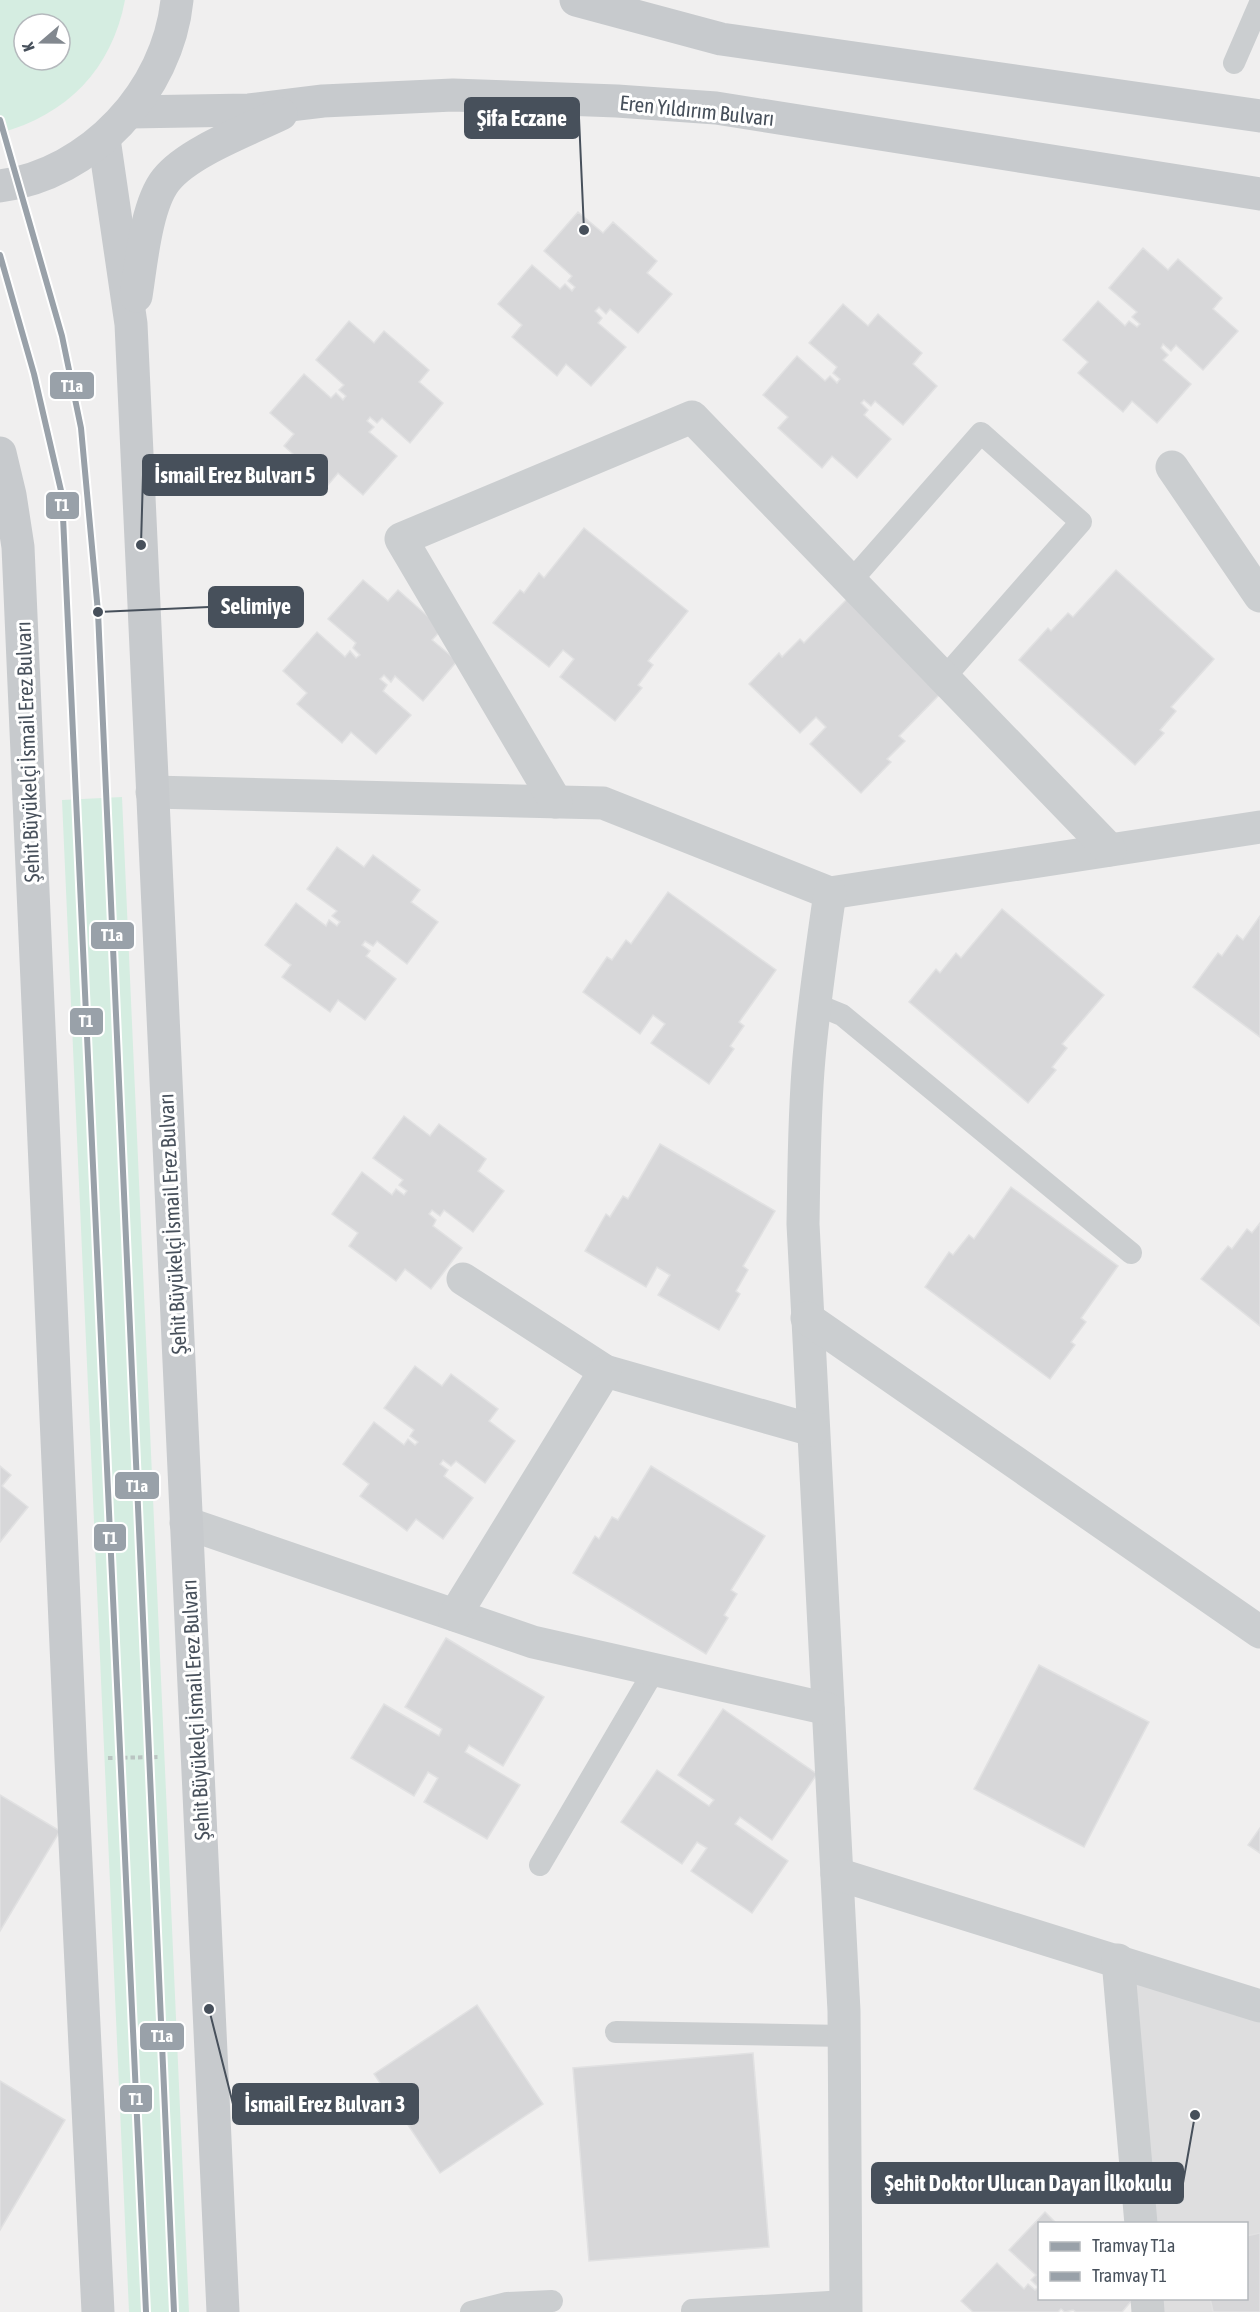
<svg xmlns="http://www.w3.org/2000/svg" width="1260" height="2312" font-family="'Asap Condensed',sans-serif">
  <style>
    .education { fill: #dededf }
    .green { fill: #d5ede1; fill-rule: evenodd }
    .building { fill: #d7d7d9; stroke: #e1e1e2; stroke-width: 1.5 }
    .lines { fill: none; stroke-linecap: round; stroke-linejoin: round }
    .path { stroke: #bac4c2; stroke-width: 4; stroke-dasharray: 4.5 3; stroke-linecap: butt }
    .lane { stroke: #cbced0; stroke-width: 22 }
    .street { stroke: #cbced0; stroke-width: 33 }
    .primary { stroke: #c7cacd; stroke-width: 33 }
    .tram-1-casing { stroke: #fff; stroke-width: 10 }
    .tram-2-casing { stroke: #fff; stroke-width: 10 }
    .tram-1 { stroke: #99a1a9; stroke-width: 6 }
    .tram-2 { stroke: #99a1a9; stroke-width: 6 }
    .labels { text-anchor: middle; dominant-baseline: central; stroke-width: 6; stroke-linejoin: round; paint-order: stroke }
    .street-label { font-size: 21px; fill: #47505b; stroke: #fff }
    .leader { fill: none; stroke: #47505b; stroke-width: 2 }
    .callout-dot { fill: #47505b; stroke: #fff; stroke-width: 2 }
    .callout { fill: #47505b; stroke: #47505b; stroke-width: 2 }
    .callout-label { font-size: 22px; text-anchor: middle; font-weight: bold; fill: #fff }
    .line-badge { stroke: #fff; stroke-width: 2 }
    .badge-label { font-size: 16px; text-anchor: middle; font-weight: bold; fill: #fff }
  </style>
  <rect width="100%" height="100%" fill="#f0efef"/>
  <polygon class="education" points="1118,1960 1260,2006 1260,2312 1143,2312 1142,2299 1246,2298 1246,2224 1137,2223"/>
  <g class="green">
    <path d="M 0,0 L 125,0 C 112,69 67,115 0,133 ZM 24,24 L 60,24 L 60,60 L 24,60 Z"/>
    <polygon points="122,797 189,2312 129,2312 62,800"/>
  </g>
  <g class="building">
    <polygon points="578,212 603,233 613,222 657,261 647,273 672,294 638,333 610,309 606,314 599,307 595,311 602,318 598,323 626,347 591,386 566,364 557,376 512,337 522,325 498,304 532,265 560,289 565,284 572,291 575,287 568,281 572,276 544,251"/>
    <polygon points="1143,248 1168,270 1178,259 1222,298 1213,309 1238,331 1203,370 1176,345 1171,351 1163,344 1161,348 1168,355 1163,360 1191,384 1157,423 1132,401 1123,412 1078,373 1088,362 1063,340 1098,301 1125,326 1129,321 1137,327 1140,324 1132,317 1137,312 1109,288"/>
    <polygon points="843,304 868,326 878,314 922,353 913,364 937,386 903,425 875,401 871,406 864,400 861,403 868,410 864,415 891,439 857,478 832,456 822,468 778,428 788,417 763,395 797,356 825,381 830,376 837,383 840,379 833,373 837,367 809,343"/>
    <polygon points="349,321 374,343 384,331 429,370 419,382 443,403 410,443 382,418 377,423 370,417 367,421 374,427 369,432 397,456 363,495 338,473 328,485 284,446 294,434 270,413 304,374 331,398 336,393 343,400 346,396 339,390 344,385 316,360"/>
    <polygon points="584,528 688,611 648,661 653,665 638,685 642,688 615,721 560,677 574,659 563,650 549,667 493,623 520,590 524,593 539,573 544,578"/>
    <polygon points="1116,570 1214,659 1171,707 1176,711 1160,730 1164,733 1135,765 1019,660 1048,628 1051,631 1068,613 1073,617"/>
    <polygon points="363,580 388,601 398,590 442,629 432,640 457,661 423,701 395,676 391,682 384,675 380,679 387,685 383,691 411,715 376,754 351,732 342,743 297,704 307,693 283,671 317,632 345,657 350,651 356,658 360,655 353,648 356,643 328,619"/>
    <polygon points="848,598 944,690 899,736 905,741 887,759 891,762 861,793 810,744 826,727 816,717 800,733 749,684 779,653 782,657 800,639 804,643"/>
    <polygon points="337,847 364,867 373,855 420,890 411,902 438,922 407,964 377,941 373,946 365,941 362,945 370,951 366,956 396,979 365,1020 338,1000 330,1012 282,977 291,965 265,945 296,903 326,926 329,920 337,926 340,922 332,916 337,911 307,889"/>
    <polygon points="668,892 776,970 739,1022 744,1026 730,1046 734,1049 709,1084 651,1043 665,1024 653,1015 640,1034 583,992 607,957 612,960 626,940 631,944"/>
    <polygon points="1002,909 1104,995 1062,1044 1067,1048 1052,1067 1056,1070 1028,1103 909,1002 936,969 940,973 956,953 961,958"/>
    <polygon points="1260,916 1260,1037 1193,987 1218,953 1222,956 1237,935 1243,940"/>
    <polygon points="404,1116 430,1136 439,1124 486,1159 478,1171 504,1191 473,1232 444,1210 440,1216 432,1210 429,1214 436,1220 433,1226 462,1248 431,1289 405,1269 396,1281 349,1246 358,1233 332,1214 362,1172 392,1195 396,1189 404,1195 407,1191 399,1185 403,1180 373,1158"/>
    <polygon points="660,1144 775,1211 743,1266 748,1270 736,1291 740,1294 719,1330 658,1295 670,1275 657,1267 646,1287 585,1251 606,1214 610,1217 623,1196 628,1199"/>
    <polygon points="1011,1187 1118,1266 1081,1318 1086,1322 1071,1342 1075,1345 1050,1379 925,1287 949,1252 953,1255 969,1235 974,1239"/>
    <polygon points="1260,1223 1260,1326 1201,1279 1228,1246 1232,1249 1247,1229 1252,1233"/>
    <polygon points="415,1366 442,1386 451,1374 498,1409 489,1421 515,1441 485,1483 456,1461 451,1466 443,1460 440,1464 448,1470 444,1476 473,1498 443,1539 416,1519 407,1531 360,1496 369,1484 343,1464 374,1422 404,1445 408,1439 415,1445 418,1442 410,1436 414,1430 384,1408"/>
    <polygon points="0,1466 11,1475 2,1486 28,1507 0,1542"/>
    <polygon points="651,1466 765,1536 731,1590 737,1594 724,1615 728,1618 706,1654 573,1573 595,1536 599,1539 612,1517 618,1520"/>
    <polygon points="446,1638 544,1697 503,1766 469,1745 465,1752 520,1785 487,1839 424,1802 438,1778 428,1772 414,1796 351,1758 384,1704 439,1736 442,1729 405,1707"/>
    <polygon points="1039,1665 1149,1722 1084,1847 974,1789"/>
    <polygon points="723,1709 817,1774 772,1840 740,1817 735,1824 788,1861 752,1913 691,1871 707,1848 697,1842 682,1864 621,1822 657,1770 709,1806 714,1800 678,1775"/>
    <polygon points="0,1795 60,1831 0,1931"/>
    <polygon points="1260,1828 1260,1853 1248,1845"/>
    <polygon points="477,2005 543,2104 440,2173 374,2074"/>
    <polygon points="753,2053 769,2247 589,2261 573,2068"/>
    <polygon points="0,2081 65,2120 0,2230"/>
    <polygon points="1045,2212 1057,2224 1040,2224 1040,2298 1134,2298 1122,2312 1076,2312 1073,2310 1065,2312 1061,2309 1058,2312 973,2312 961,2301 997,2263 1024,2289 1028,2284 1035,2290 1038,2287 1031,2280 1036,2275 1009,2250"/>
    <polygon points="1260,2233 1260,2312 1213,2312 1210,2298 1246,2298 1246,2236"/>
  </g>
  <g class="lines">
    <polyline class="path" points="108,1758 160,1757"/>
    <g class="lane">
      <polyline points="1234,63 1260,3"/>
      <polyline points="851,581 981,433 1081,522 944,678"/>
      <polyline points="815,1004 842,1015 1131,1253"/>
      <polyline points="540,1865 655,1669"/>
      <polyline points="616,2032 845,2036"/>
      <polyline points="692,2310 846,2301"/>
      <polyline points="471,2312 507,2303 552,2301"/>
    </g>
    <g class="street">
      <polyline points="1172,467 1260,596"/>
      <polyline points="152,792 603,803 830,893 1260,827"/>
      <polyline points="556,802 401,539 692,417 1110,850"/>
      <path d="M 830,893 C 822,948 814,1002 809,1058 C 804,1113 804,1168 803,1224 L 844,2011 L 846,2312"/>
      <polyline points="463,1279 605,1371 812,1430"/>
      <polyline points="807,1318 1260,1632"/>
      <polyline points="186,1523 533,1642 828,1709"/>
      <polyline points="455,1615 605,1371"/>
      <polyline points="837,1874 1260,2006"/>
      <polyline points="1118,1960 1141,2224"/>
      <polyline points="1147,2298 1148,2312"/>
    </g>
    <g class="primary">
      <polyline points="576,0 721,39 1260,116"/>
      <polyline points="130,112 249,110 323,101 453,95 617,101 716,108 1260,194"/>
      <polyline points="104,139 131,324 223,2312"/>
      <path d="M 0,186 C 91,174 168,91 177,0"/>
      <path d="M 136,296 C 141,265 146,205 166,180 C 188,152 248,130 281,114"/>
      <polyline points="0,453 10,495 18,547 71,1760 98,2312"/>
    </g>
    <g class="tram-1-casing">
      <polyline id="tram-1" points="0,120 62,336 81,428 98,612 174,2312"/>
    </g>
    <g class="tram-2-casing">
      <polyline id="tram-2" points="0,255 34,374 62,495 146,2312"/>
    </g>
    <use href="#tram-1" class="tram-1"/>
    <use href="#tram-2" class="tram-2"/>
  </g>
  <g class="labels">
    <g class="street-label">
      <text transform="translate(697 110) rotate(6)">Eren Yıldırım Bulvarı</text>
      <text transform="translate(27 752) rotate(-92)">Şehit Büyükelçi İsmail Erez Bulvarı</text>
      <text transform="translate(172 1224) rotate(-93)">Şehit Büyükelçi İsmail Erez Bulvarı</text>
      <text transform="translate(195 1710) rotate(-93)">Şehit Büyükelçi İsmail Erez Bulvarı</text>
    </g>
  </g>
  <path class="leader" d="M584 230L579 118M141 545L143 475M98 612L209 607M209 2009L233 2104M1195 2115L1183 2183"/>
  <g class="callout-dot">
    <circle cx="584" cy="230" r="6"/>
    <circle cx="141" cy="545" r="6"/>
    <circle cx="98" cy="612" r="6"/>
    <circle cx="209" cy="2009" r="6"/>
    <circle cx="1195" cy="2115" r="6"/>
  </g>
  <g class="callout">
    <rect x="465" y="98" width="114" height="40" rx="6"/>
    <rect x="143" y="455" width="184" height="40" rx="6"/>
    <rect x="209" y="587" width="94" height="40" rx="6"/>
    <rect x="233" y="2084" width="185" height="40" rx="6"/>
    <rect x="872" y="2163" width="311" height="40" rx="6"/>
  </g>
  <g class="callout-label">
    <text x="522" y="126">Şifa Eczane</text>
    <text x="235" y="483">İsmail Erez Bulvarı 5</text>
    <text x="256" y="614">Selimiye</text>
    <text x="325" y="2112">İsmail Erez Bulvarı 3</text>
    <text x="1028" y="2191">Şehit Doktor Ulucan Dayan İlkokulu</text>
  </g>
  <g class="line-badge">
    <rect x="49" y="371" width="46" height="29" rx="6" fill="#99a1a9"/>
    <rect x="45" y="491" width="35" height="29" rx="6" fill="#99a1a9"/>
    <rect x="90" y="921" width="45" height="29" rx="6" fill="#99a1a9"/>
    <rect x="69" y="1007" width="35" height="29" rx="6" fill="#99a1a9"/>
    <rect x="114" y="1471" width="46" height="29" rx="6" fill="#99a1a9"/>
    <rect x="93" y="1523" width="34" height="29" rx="6" fill="#99a1a9"/>
    <rect x="139" y="2022" width="46" height="29" rx="6" fill="#99a1a9"/>
    <rect x="119" y="2084" width="34" height="29" rx="6" fill="#99a1a9"/>
  </g>
  <g class="badge-label">
    <text x="72" y="392">T1a</text>
    <text x="62" y="511">T1</text>
    <text x="112" y="941">T1a</text>
    <text x="86" y="1027">T1</text>
    <text x="137" y="1492">T1a</text>
    <text x="110" y="1544">T1</text>
    <text x="162" y="2042">T1a</text>
    <text x="136" y="2105">T1</text>
  </g>
  <rect x="1038" y="2222" width="210" height="78" fill="#ffffff" stroke="#b5b9bd" stroke-width="1.5"/>
  <rect x="1050" y="2242" width="30" height="9" fill="#99a1a9" stroke="#b5b9bd" stroke-width="1.5"/>
  <text x="1092" y="2252" font-size="18" fill="#47505b">Tramvay T1a</text>
  <rect x="1050" y="2272" width="30" height="9" fill="#99a1a9" stroke="#b5b9bd" stroke-width="1.5"/>
  <text x="1092" y="2282" font-size="18" fill="#47505b">Tramvay T1</text>
  <g transform="translate(42 42) rotate(250)"><circle r="28" fill="#ffffff" stroke="#b5b9bd" stroke-width="1.5"/>
  <path d="M0-4.5L10 22L0 15L-10 22Z" fill="#82888f"/>
  <text y="-9" font-size="16" font-weight="bold" text-anchor="middle" fill="#47505b">K</text>
  </g>
</svg>
